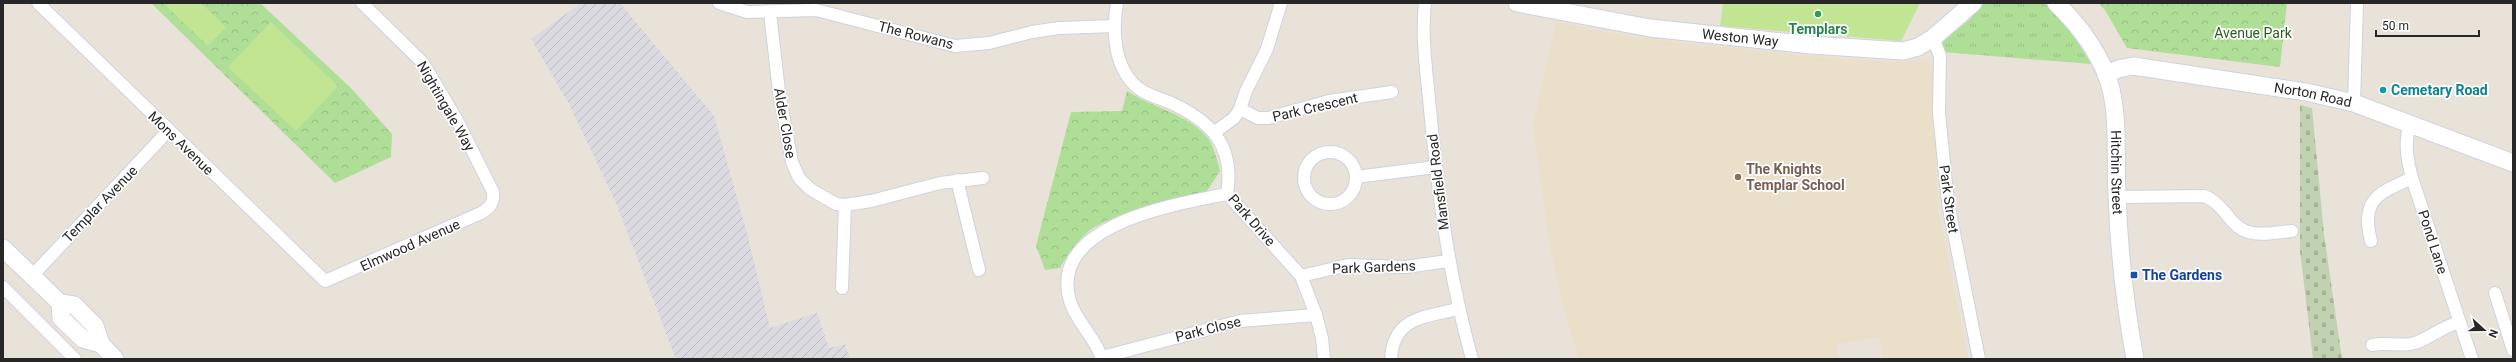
<svg xmlns="http://www.w3.org/2000/svg" width="2516" height="362" font-family="Roboto,sans-serif">
  <style>
    .industrial { fill: url(#industrial-furrows) }
    .education { fill: #eadfc9 }
    .grass { fill: url(#grass-tufts) }
    .cemetery { fill: url(#cemetery-stones) }
    .park { fill: url(#park-crowns) }
    .pitch { fill: #c2e593 }
    .lines { fill: none; stroke-linecap: round; stroke-linejoin: round }
    .street-casing { stroke: #ced2e0; stroke-width: 14 }
    .secondary-casing { stroke: #ced2e0; stroke-width: 19 }
    .street { stroke: #fff; stroke-width: 12 }
    .secondary { stroke: #fff; stroke-width: 17 }
    .leisure-dot { fill: #2e9e5b; stroke: #fff; stroke-width: 1.5 }
    .culture-dot { fill: #0f9aa8; stroke: #fff; stroke-width: 1.5 }
    .education-dot { fill: #8d6e63; stroke: #fff; stroke-width: 1.5 }
    .transit-dot { fill: #1a4fb4; stroke: #fff; stroke-width: 1.5 }
    .labels { text-anchor: middle; dominant-baseline: central; stroke-width: 3.5; stroke-linejoin: round; paint-order: stroke }
    .leisure-label { font-size: 14px; font-weight: bold; fill: #27864d; stroke: #fff }
    .park-label { font-size: 14px; fill: #2a5e1c; stroke: #fff }
    .street-label { font-size: 14px; fill: #272727; stroke: #fff }
    .culture-label { font-size: 14px; font-weight: bold; fill: #0d838f; stroke: #fff; text-anchor: start }
    .education-label { font-size: 14px; font-weight: bold; fill: #785e54; stroke: #fff; text-anchor: start }
    .transit-label { font-size: 14px; font-weight: bold; fill: #164399; stroke: #fff; text-anchor: start }
  </style>
  <defs>
    <pattern id="industrial-furrows" width="10" height="10" patternUnits="userSpaceOnUse"><rect width="10" height="10" fill="#dcdae1"/><path d="M-1 1l2-2M0 10L10 0M9 11l2-2" fill="none" stroke="#bdbbc1"/></pattern>
    <pattern id="grass-tufts" width="24" height="20" patternUnits="userSpaceOnUse"><rect width="24" height="20" fill="#afde97"/><path d="M3 7l-1-3M5 7V3M7 7l1-3M15 17l-1-3M17 17v-4M19 17l1-3" fill="none" stroke="#97be82"/></pattern>
    <pattern id="cemetery-stones" width="16" height="16" patternUnits="userSpaceOnUse"><rect width="16" height="16" fill="#c1d2b1"/><path d="M2 7V4a2 2 0 0 1 4 0v3zM10 15v-3a2 2 0 0 1 4 0v3z" fill="#a6b498"/></pattern>
    <pattern id="park-crowns" width="20" height="18" patternUnits="userSpaceOnUse"><rect width="20" height="18" fill="#afde97"/><path d="M2 6a3 3 0 1 1 6 0M12 15a3 3 0 1 1 6 0" fill="none" stroke="#97be82"/></pattern>
  </defs>
  <rect width="100%" height="100%" fill="#e9e2d9"/>
  <polygon class="industrial" points="581,3 620,3 714,116 747,233 770,328 817,313 829,348 845,344 850,359 676,359 616,203 569,104 531,39"/>
  <polygon class="education" points="1556,22 1643,39 1642,33 1662,35 1659,40 1816,57 1893,62 1924,60 1930,63 1934,70 1938,209 1968,359 1884,359 1879,337 1836,344 1838,359 1579,359 1563,305 1550,247 1533,125"/>
  <path class="grass" d="M 1984,3 L 2044,3 C 2063,20 2078,41 2091,64 L 1943,52 L 1942,42 L 1969,20 Z"/>
  <polygon class="cemetery" points="2300,105 2312,108 2324,234 2342,359 2313,359 2300,251"/>
  <g class="park">
    <polygon points="151,3 260,3 352,89 392,134 391,157 335,183"/>
    <polygon points="2098,3 2287,3 2280,67 2127,48 2105,10"/>
    <path d="M 1127,91 C 1153,108 1186,113 1207,137 C 1214,146 1217,160 1220,171 L 1207,191 C 1176,199 1119,212 1093,228 C 1079,238 1068,253 1060,268 L 1045,270 L 1036,246 L 1071,112 L 1122,111 Z"/>
  </g>
  <g class="pitch">
    <polygon points="168,3 201,3 226,27 208,46 166,6"/>
    <polygon points="1723,3 1920,3 1901,41 1720,26"/>
    <polygon points="271,22 338,86 296,131 228,67"/>
  </g>
  <g class="lines">
    <g class="street-casing">
      <g id="street">
        <path d="M 38,3 L 325,281 L 481,213 C 490,208 494,203 493,192 L 457,120 L 423,63 L 362,3"/>
        <polyline points="719,3 747,12 816,10 955,46 989,43 1032,32 1059,28 1114,26"/>
        <path d="M 1117,3 C 1112,32 1114,68 1138,88 C 1147,95 1159,98 1169,102 C 1211,121 1235,145 1227,194 L 1301,276 L 1316,315 L 1322,338 L 1324,359"/>
        <path d="M 1425,3 C 1421,37 1427,75 1430,109 C 1438,194 1449,277 1472,359"/>
        <polyline points="770,12 779,92 792,162 799,178 810,189 836,204 845,205 871,201 940,183 983,178"/>
        <polyline points="1933,38 1940,56 1939,113 1948,203 1979,359"/>
        <polyline points="2354,103 2357,3"/>
        <polyline points="1240,109 1246,91 1267,49 1281,3"/>
        <path d="M 2410,124 C 2404,142 2407,159 2412,178 L 2472,359"/>
        <polyline points="1215,132 1234,118 1240,109 1258,118 1268,118 1329,101 1392,92"/>
        <circle cx="1330" cy="178" r="26"/>
        <polyline points="1356,177 1435,167"/>
        <polyline points="957,180 979,270"/>
        <path d="M 2117,197 L 2204,196 C 2224,203 2230,227 2248,232 C 2261,236 2278,232 2292,231"/>
        <path d="M 2371,241 C 2360,200 2378,193 2412,178"/>
        <polyline points="32,276 168,131"/>
        <polyline points="1301,276 1348,265 1405,267 1448,261"/>
        <polyline points="3,287 75,359"/>
        <polyline points="842,288 845,205"/>
        <polyline points="2495,293 2513,350"/>
        <path d="M 2372,345 C 2387,342 2401,347 2415,343 C 2432,337 2443,326 2460,322"/>
        <polyline points="1102,357 1240,321 1316,315"/>
        <path d="M 1102,359 C 1096,338 1076,322 1070,301 C 1047,224 1177,204 1227,194"/>
        <path d="M 1391,359 C 1393,317 1425,317 1458,309"/>
      </g>
    </g>
    <g class="secondary-casing">
      <g id="secondary">
        <path id="s1" d="M 1517,3 L 1650,28 L 1811,45 L 1903,51 L 1918,47 L 1933,38 L 1973,3"/>
        <path id="s2" d="M 2056,3 C 2080,26 2103,57 2111,89 C 2119,124 2115,161 2117,196 C 2119,250 2125,305 2135,359"/>
        <path id="s3" d="M 2106,75 L 2118,69 L 2133,66 L 2306,92 L 2354,103 L 2513,163"/>
        <polyline points="3,248 60,303 74,305 95,326 101,344 115,359"/>
        <polyline points="60,303 61,318 83,339 101,344"/>
      </g>
    </g>
    <use href="#street" class="street"/>
    <use href="#secondary" class="secondary"/>
  </g>
  <circle class="leisure-dot" cx="1818" cy="14" r="4"/>
  <circle class="culture-dot" cx="2383" cy="90" r="4"/>
  <circle class="education-dot" cx="1738" cy="177" r="4"/>
  <rect class="transit-dot" x="2130" y="271" width="8" height="8" rx="2"/>
  <g class="labels">
    <g class="leisure-label">
      <text x="1818" y="29">Templars</text>
    </g>
    <g class="park-label">
      <text x="2253" y="33">Avenue Park</text>
    </g>
    <g class="street-label">
      <text transform="translate(916 35) rotate(14)">The Rowans</text>
      <text stroke="none"><textPath href="#s1" startOffset="226">Weston Way</textPath></text>
      <text stroke="none"><textPath href="#s3" startOffset="211">Norton Road</textPath></text>
      <text transform="translate(446 106) rotate(60)">Nightingale Way</text>
      <text transform="translate(1315 107) rotate(-13)">Park Crescent</text>
      <text transform="translate(785 123) rotate(80)">Alder Close</text>
      <text transform="translate(181 143) rotate(44)">Mons Avenue</text>
      <text stroke="none"><textPath href="#s2" startOffset="187">Hitchin Street</textPath></text>
      <text transform="translate(1438 182) rotate(-97)">Mansfield Road</text>
      <text transform="translate(1949 199) rotate(82)">Park Street</text>
      <text transform="translate(100 204) rotate(-46)">Templar Avenue</text>
      <text transform="translate(1252 220) rotate(49)">Park Drive</text>
      <text transform="translate(2433 242) rotate(72)">Pond Lane</text>
      <text transform="translate(410 245) rotate(-24)">Elmwood Avenue</text>
      <text transform="translate(1374 267) rotate(-2)">Park Gardens</text>
      <text transform="translate(1208 329) rotate(-14)">Park Close</text>
    </g>
    <g class="culture-label">
      <text x="2391" y="90">Cemetary Road</text>
    </g>
    <g class="education-label">
      <text x="1746" y="169">The Knights<tspan x="1746" dy="16">Templar School</tspan></text>
    </g>
    <g class="transit-label">
      <text x="2142" y="275">The Gardens</text>
    </g>
  </g>
  <rect width="2516" height="362" fill="none" stroke="#272727" stroke-width="8"/>
  <g transform="translate(2484 330) rotate(111)" stroke="#ffffff" stroke-width="3" paint-order="stroke">
  <path d="M0-3L7 15L0 10L-7 15Z" fill="#272727"/>
  <text y="-6" font-size="11" font-weight="bold" text-anchor="middle" fill="#272727">N</text>
  </g>
  <path d="M2376 30v6h103v-6" fill="none" stroke="#272727" stroke-width="2"/>
  <text x="2382" y="30" font-size="12" fill="#272727" stroke="#ffffff" stroke-width="3" paint-order="stroke">50 m</text>
</svg>
